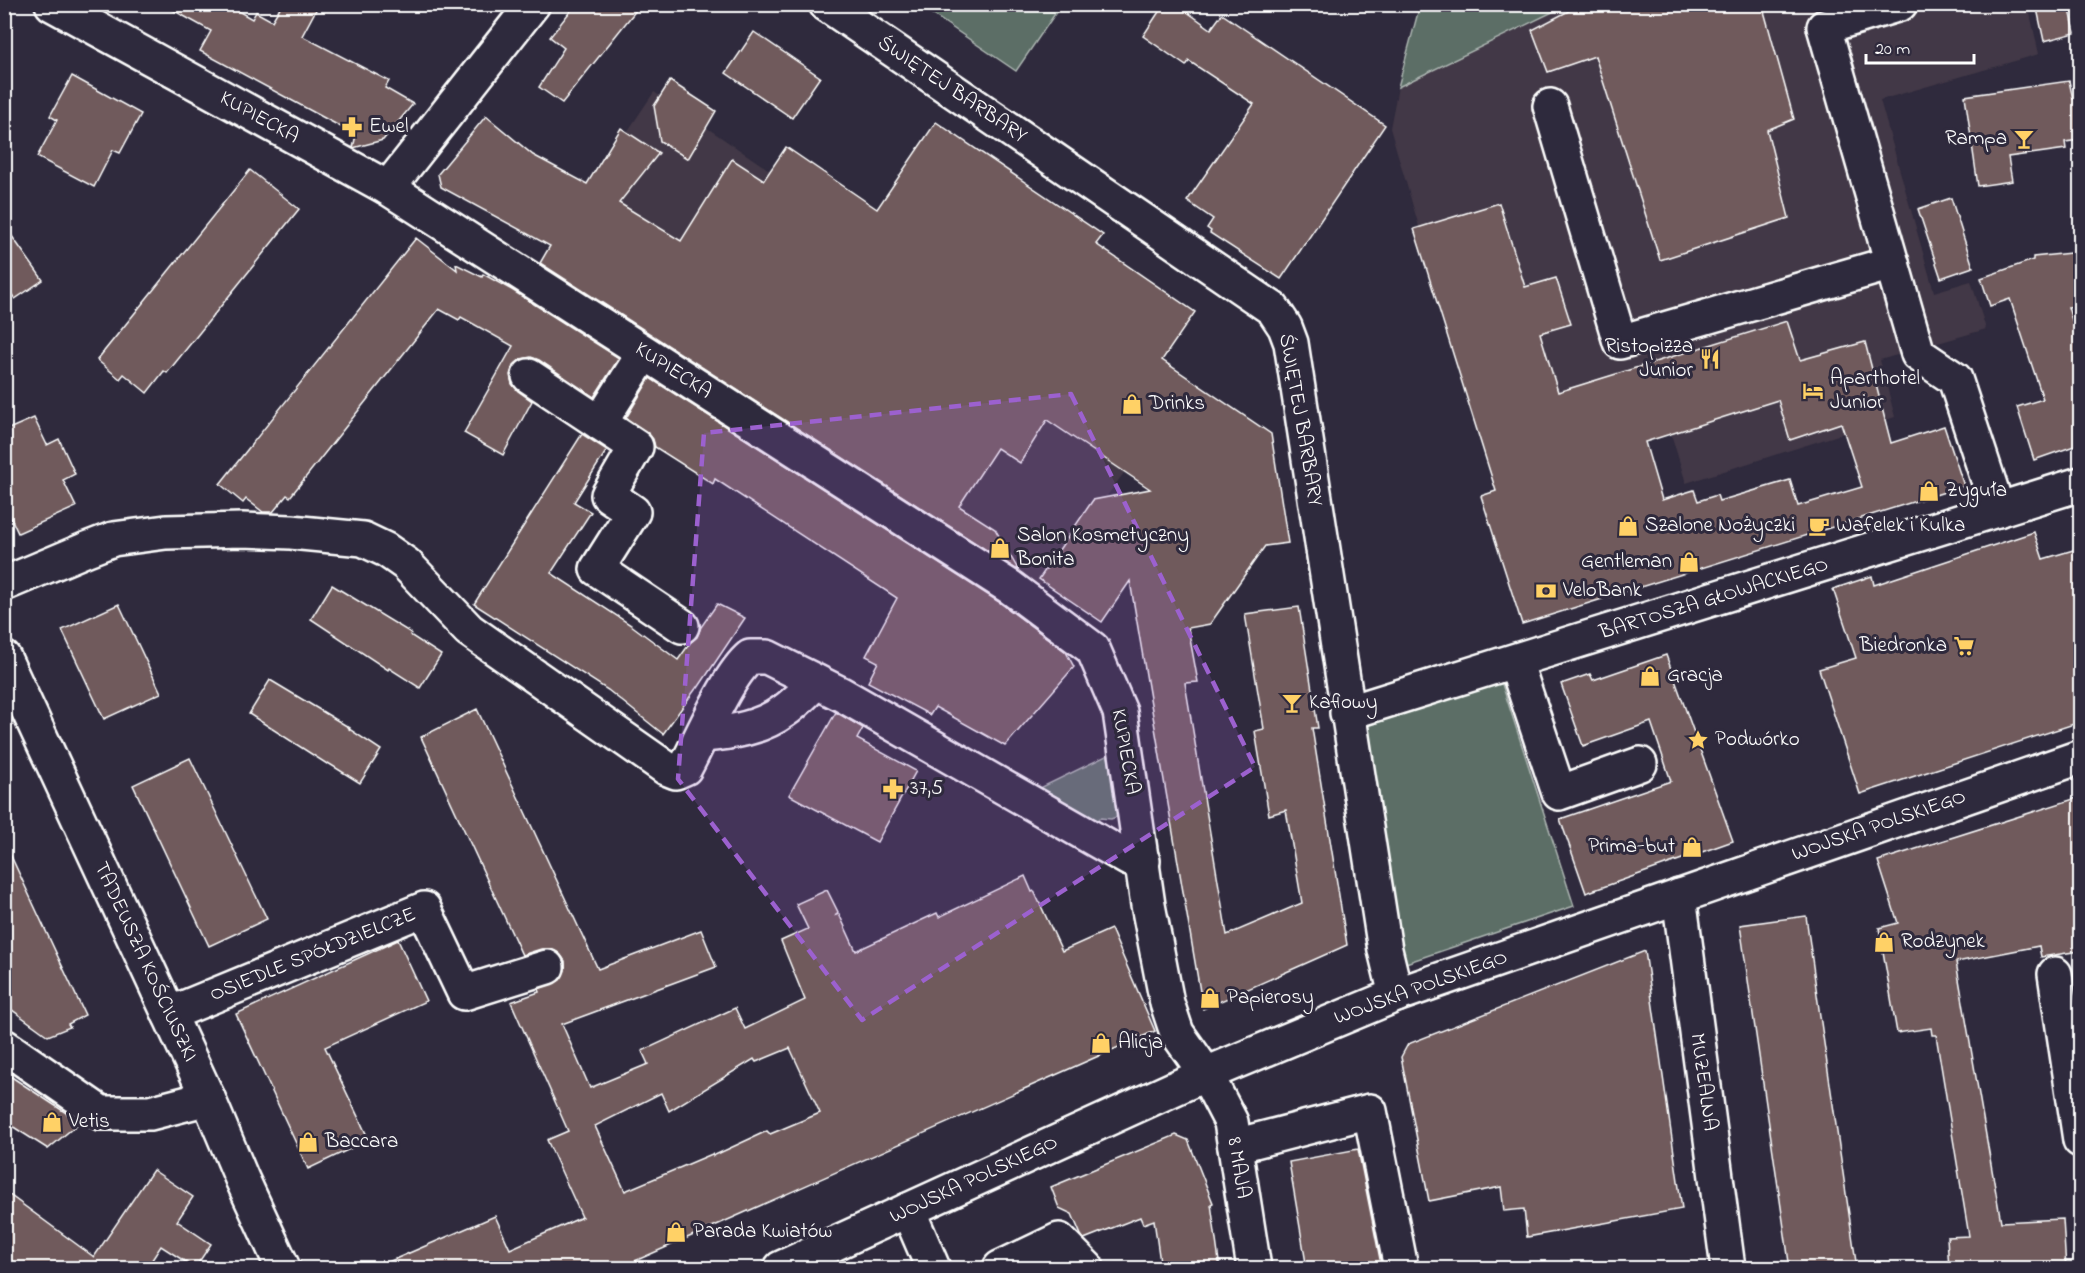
<svg xmlns="http://www.w3.org/2000/svg" width="2085" height="1273" font-family="'Indie Flower',sans-serif">
  <style>
    .built { fill: #423846 }
    .green { fill: #5b6e66; stroke: #adb6b2; stroke-width: 1.5 }
    .building { fill: #6f5a5c; stroke: #fff; stroke-width: 1.5; fill-rule: evenodd }
    .lines { fill: none; stroke-linecap: round; stroke-linejoin: round }
    .minor-casing { stroke: #fff; stroke-width: 38 }
    .minor { stroke: #2f2a3d; stroke-width: 33 }
    .marked { fill: #9c61cf; fill-opacity: 0.2; stroke: #9c61cf; stroke-width: 4.5; stroke-dasharray: 12 8; stroke-linejoin: round }
    .labels { text-anchor: middle; dominant-baseline: central; stroke-width: 6; stroke-linejoin: round; paint-order: stroke }
    .street-label { font-size: 21px; fill: #fff; stroke: #2f2a3d }
    .poi-label { font-size: 21px; fill: #fff; stroke: #2f2a3d; text-anchor: start }
  </style>
  <rect width="100%" height="100%" fill="#2f2a3d"/>
  <filter id="ink" filterUnits="userSpaceOnUse"><feTurbulence type="fractalNoise" baseFrequency=".0167" numOctaves="2"/><feDisplacementMap in="SourceGraphic" scale="12" xChannelSelector="R" yChannelSelector="G"/><feConvolveMatrix kernelMatrix="1 2 1 2 8 2 1 2 1" color-interpolation-filters="sRGB"/></filter>
  <g filter="url(#ink)">
    <g class="built">
      <polygon points="1564,5 2028,5 2039,54 1880,100 1934,292 1971,281 1986,329 1880,360 1895,417 1686,483 1661,401 1486,454 1390,128 1398,87"/>
      <polygon points="654,92 1155,431 1038,589 534,271"/>
    </g>
    <g class="green">
      <polygon points="919,5 1061,5 1016,71"/>
      <polygon points="1420,5 1420,4 1567,5 1398,87"/>
      <polygon points="1500,678 1574,906 1403,964 1362,718"/>
      <polygon points="1108,755 1119,816 1111,819 1100,818 1092,824 1036,790"/>
    </g>
    <g class="building">
      <polygon points="162,4 226,4 252,19 256,12 272,21 282,4 319,4 302,36 389,81 385,88 413,104 383,140 353,148 356,135 200,51 211,31"/>
      <polygon points="576,4 641,4 562,103 539,87 564,48 550,37"/>
      <polygon points="1164,4 1176,4 1211,29 1222,14 1385,125 1281,279 1210,233 1211,231 1207,228 1213,219 1187,201 1254,104 1189,61 1186,66 1143,36"/>
      <polygon points="1582,4 1762,4 1794,119 1767,130 1789,218 1660,260 1595,56 1548,72 1532,30"/>
      <polygon points="2036,4 2069,4 2075,33 2044,41"/>
      <polygon points="754,32 820,77 792,118 726,73"/>
      <polygon points="72,76 141,114 120,153 113,150 94,187 37,157 57,120 50,116"/>
      <polygon points="670,81 716,111 688,159 660,141 654,106"/>
      <polygon points="2069,81 2073,99 2080,98 2080,140 2065,142 2066,149 2008,157 2012,181 1978,186 1965,96"/>
      <polygon points="486,116 533,155 587,184 621,128 659,153 619,203 681,241 732,159 764,180 786,147 877,209 936,122 1103,235 1096,244 1195,312 1162,360 1271,434 1288,543 1265,546 1210,624 1188,628 1198,682 1185,683 1227,935 1302,903 1286,810 1269,815 1255,731 1264,729 1245,614 1299,607 1318,728 1312,728 1347,945 1203,1009 1130,581 1102,622 1039,579 1093,500 1150,489 1047,420 1020,463 997,448 959,506 995,529 1019,571 540,263 550,246 441,187 438,174"/>
      <polygon points="250,170 299,209 167,373 164,371 147,393 124,374 120,379 97,360"/>
      <polygon points="1951,198 1973,267 1941,278 1918,209"/>
      <path d="M 1499,203 L 1525,287 L 1556,278 L 1571,324 L 1540,333 L 1558,392 L 1787,321 L 1800,360 L 1865,342 L 1891,443 L 1944,426 L 1964,486 L 1522,624 L 1481,496 L 1496,491 L 1414,229 ZM 1778,400 L 1790,440 L 1841,423 L 1862,487 L 1798,506 L 1790,480 L 1719,501 L 1717,495 L 1698,501 L 1694,490 L 1662,500 L 1645,442 Z"/>
      <polygon points="4,225 43,280 15,299 4,284"/>
      <polygon points="416,238 457,270 456,264 482,277 483,274 512,290 619,358 594,397 539,360 531,357 521,359 513,366 510,375 512,384 518,391 532,401 503,455 464,433 513,346 461,317 459,320 439,309 290,497 287,495 273,512 263,512 246,499 243,503 220,484"/>
      <polygon points="2080,252 2080,306 2068,307 2080,346 2080,444 2034,460 2017,407 2043,399 2010,299 1990,306 1981,278 2033,260 2033,257"/>
      <polygon points="650,378 999,602 1066,652 1074,667 1005,746 935,707 930,715 868,682 878,662 866,656 897,598 715,479 713,484 655,447 653,439 647,432 626,418"/>
      <polygon points="34,418 47,445 59,439 75,474 63,480 76,507 18,533 4,503 4,431"/>
      <polygon points="582,434 607,450 574,502 591,512 551,573 631,625 678,660 690,643 697,637 701,627 717,604 745,618 698,688 697,687 663,734 608,690 474,604"/>
      <polygon points="2034,532 2043,559 2080,548 2080,722 1860,794 1819,669 1856,658 1833,589 1872,576 1874,585"/>
      <polygon points="332,585 411,633 410,635 441,655 420,688 389,668 388,670 311,619"/>
      <polygon points="119,604 161,693 104,719 62,630"/>
      <polygon points="1666,655 1733,841 1586,893 1560,819 1671,781 1651,722 1583,746 1561,684 1590,674 1593,680"/>
      <polygon points="270,680 350,728 349,729 381,750 360,783 328,763 327,764 249,714"/>
      <path d="M 477,709 L 598,969 L 701,930 L 716,967 L 562,1024 L 590,1088 L 648,1064 L 642,1051 L 735,1008 L 745,1029 L 805,1000 L 781,941 L 808,929 L 796,904 L 827,890 L 838,912 L 836,915 L 839,914 L 856,951 L 937,913 L 939,917 L 1025,876 L 1032,892 L 1034,891 L 1062,951 L 1111,929 L 1155,1031 L 617,1269 L 372,1269 L 495,1216 L 510,1249 L 582,1217 L 547,1140 L 568,1131 L 511,1002 L 539,992 L 538,989 L 560,980 L 565,970 L 565,961 L 559,953 L 550,949 L 541,949 L 522,955 L 421,737 ZM 790,1048 L 820,1113 L 770,1134 L 767,1131 L 713,1156 L 712,1154 L 625,1191 L 595,1126 L 661,1093 L 669,1111 L 754,1059 L 756,1062 Z"/>
      <polygon points="836,712 863,728 857,739 916,771 877,842 789,795"/>
      <polygon points="190,758 267,919 209,946 133,785"/>
      <polygon points="2080,797 2080,951 2041,957 2039,946 1956,962 2001,1222 2063,1219 2066,1269 1949,1269 1947,1237 1969,1236 1936,1035 1932,1035 1931,1028 1897,1033 1879,928 1898,923 1878,861"/>
      <polygon points="4,841 85,1015 68,1024 70,1027 48,1036 4,1004"/>
      <polygon points="1806,916 1819,1009 1857,1269 1790,1269 1740,925"/>
      <polygon points="398,940 426,1001 325,1047 369,1140 308,1169 236,1014"/>
      <polygon points="1645,951 1682,1209 1527,1237 1524,1209 1504,1211 1501,1187 1429,1201 1401,1057 1408,1044"/>
      <polygon points="4,1072 80,1122 48,1149 4,1121"/>
      <polygon points="1176,1135 1188,1140 1213,1203 1211,1204 1220,1269 1161,1269 1154,1220 1143,1224 1140,1217 1084,1239 1081,1235 1072,1214 1059,1208 1051,1187"/>
      <polygon points="1358,1149 1382,1269 1307,1269 1289,1162"/>
      <polygon points="153,1170 193,1197 177,1221 211,1244 195,1268 161,1246 146,1269 4,1269 4,1191 94,1257"/>
    </g>
    <g class="lines">
      <g class="minor-casing">
        <g id="minor">
          <polyline points="52,4 388,188 1010,587 1093,649 1120,712 1148,905 1167,1003 1177,1033 1206,1074 1231,1122 1254,1268"/>
          <polyline points="826,4 1273,309 1285,327 1291,343 1385,950 1396,995"/>
          <polyline points="1900,4 1824,27 1918,354 1955,379 1998,510"/>
          <polyline points="1550,106 1620,342 1892,263"/>
          <polyline points="388,188 533,4"/>
          <polyline points="529,376 636,447 608,495 633,512 597,569 682,626"/>
          <polyline points="600,423 644,353"/>
          <path d="M 4,584 L 87,549 L 113,539 L 166,532 L 242,530 L 291,532 L 363,539 L 386,550 L 406,564 L 469,630 L 666,768 L 676,772 L 685,768 C 701,739 727,676 750,657 L 767,657 L 841,694 L 1129,859 L 1143,861"/>
          <polyline points="4,658 208,1098 242,1179 283,1268"/>
          <polyline points="1515,661 1559,793 1640,764"/>
          <polyline points="1347,713 2080,484"/>
          <path d="M 703,735 C 731,733 761,728 784,711 C 796,703 806,691 816,682"/>
          <polyline points="1679,896 1728,1268"/>
          <polyline points="2055,974 2080,1140"/>
          <polyline points="169,1014 424,909 464,993 547,967"/>
          <polyline points="4,1046 101,1113 150,1113 208,1098"/>
          <polyline points="1235,1146 1370,1111 1401,1268"/>
          <polyline points="908,1210 933,1268"/>
          <polyline points="781,1268 1206,1074 1396,995 2080,757"/>
          <polyline points="1000,1268 1059,1240 1087,1268"/>
        </g>
      </g>
      <use href="#minor" class="minor"/>
    </g>
  </g>
  <path class="marked" d="M 1071,394 L 1255,767 L 862,1020 L 678,779 L 704,433 Z"/>
  <defs>
    <g id="pharmacy-bare" transform="scale(1.62)"><path d="M-2-6h4v4h4v4h-4v4h-4v-4h-4v-4h4Z" fill="#ffd166" stroke="#2f2a3d" stroke-width="2.5" paint-order="stroke"/></g>
    <g id="bar-bare" transform="scale(1.62)"><path d="M-6-5H6L.8 .8V4.5H3.5V6h-7V4.5H-.8V.8Z" fill="#ffd166" stroke="#2f2a3d" stroke-width="2.5" paint-order="stroke"/></g>
    <g id="restaurant-bare" transform="scale(1.62)"><path d="M-5-6h1v4h1v-4h1v4h1v-4h1v5L-1.5 .5V6h-2V.5L-5-1ZM5-6V6H3V1.5H1.5Q1.5-4 5-6Z" fill="#ffd166" stroke="#2f2a3d" stroke-width="2.5" paint-order="stroke"/></g>
    <g id="hotel-bare" transform="scale(1.62)"><path d="M-6-4.5h1.5V1H6V5H4.5V3h-9V5H-6ZM-4 0a1.8 1.8 0 1 1 3.6 0ZM.5 0V-2.5h3Q6-2.5 6 0Z" fill="#ffd166" stroke="#2f2a3d" stroke-width="2.5" paint-order="stroke"/></g>
    <g id="shop-bare" transform="scale(1.62)"><path d="M-5-2.5h2.3a2.7 3.5 0 0 1 5.4 0H5L5.5 6h-11ZM-1.5-2.5h3a1.5 2.3 0 0 0-3 0Z" fill="#ffd166" stroke="#2f2a3d" stroke-width="2.5" paint-order="stroke"/></g>
    <g id="cafe-bare" transform="scale(1.62)"><path d="M-5.5-4.5H6V0H3Q3 3.5 0 3.5H-2.5Q-5.5 3.5-5.5 0ZM3-3.2v2h1.7v-2ZM-6 4.5H4V6H-6Z" fill="#ffd166" stroke="#2f2a3d" stroke-width="2.5" paint-order="stroke"/></g>
    <g id="bank-bare" transform="scale(1.62)"><path d="M-6-4H6V4H-6ZM0-2.3a2.3 2.3 0 1 0 0 4.6a2.3 2.3 0 1 0 0-4.6Z" fill="#ffd166" stroke="#2f2a3d" stroke-width="2.5" paint-order="stroke"/></g>
    <g id="supermarket-bare" transform="scale(1.62)"><path d="M-6-5.5h2.5l.6 2H6L4.5 2H-2.5L-4.4-4H-6ZM-1.5 3.2a1.3 1.3 0 1 0 .1 0ZM3 3.2a1.3 1.3 0 1 0 .1 0Z" fill="#ffd166" stroke="#2f2a3d" stroke-width="2.5" paint-order="stroke"/></g>
    <g id="sight-bare" transform="scale(1.62)"><path d="M0-6L1.8-2.2L6-1.7L2.9 1.2L3.7 5.4L0 3.3L-3.7 5.4L-2.9 1.2L-6-1.7L-1.8-2.2Z" fill="#ffd166" stroke="#2f2a3d" stroke-width="2.5" paint-order="stroke"/></g>
  </defs>
  <g fill-rule="evenodd">
    <use href="#pharmacy-bare" x="352" y="127"/>
    <use href="#bar-bare" x="2024" y="139"/>
    <use href="#restaurant-bare" x="1710" y="359"/>
    <use href="#hotel-bare" x="1813" y="391"/>
    <use href="#shop-bare" x="1132" y="404"/>
    <use href="#shop-bare" x="1929" y="491"/>
    <use href="#shop-bare" x="1628" y="526"/>
    <use href="#cafe-bare" x="1819" y="526"/>
    <use href="#shop-bare" x="1000" y="548"/>
    <use href="#shop-bare" x="1689" y="562"/>
    <use href="#bank-bare" x="1546" y="591"/>
    <use href="#supermarket-bare" x="1964" y="646"/>
    <use href="#shop-bare" x="1650" y="676"/>
    <use href="#bar-bare" x="1292" y="703"/>
    <use href="#sight-bare" x="1698" y="740"/>
    <use href="#pharmacy-bare" x="893" y="789"/>
    <use href="#shop-bare" x="1692" y="847"/>
    <use href="#shop-bare" x="1884" y="942"/>
    <use href="#shop-bare" x="1210" y="998"/>
    <use href="#shop-bare" x="1101" y="1043"/>
    <use href="#shop-bare" x="52" y="1122"/>
    <use href="#shop-bare" x="308" y="1142"/>
    <use href="#shop-bare" x="676" y="1232"/>
  </g>
  <g class="labels">
    <g class="street-label">
      <text transform="translate(952 90) rotate(34)">ŚWIĘTEJ BARBARY</text>
      <text transform="translate(259 118) rotate(29)">KUPIECKA</text>
      <text transform="translate(673 371) rotate(33)">KUPIECKA</text>
      <text transform="translate(1300 420) rotate(80)">ŚWIĘTEJ BARBARY</text>
      <text transform="translate(1714 599) rotate(-17)">BARTOSZA GŁOWACKIEGO</text>
      <text transform="translate(1125 752) rotate(80)">KUPIECKA</text>
      <text transform="translate(1879 826) rotate(-19)">WOJSKA POLSKIEGO</text>
      <text transform="translate(313 955) rotate(-22)">OSIEDLE SPÓŁDZIELCZE</text>
      <text transform="translate(145 962) rotate(65)">TADEUSZA KOŚCIUSZKI</text>
      <text transform="translate(1421 988) rotate(-20)">WOJSKA POLSKIEGO</text>
      <text transform="translate(1703 1082) rotate(82)">MUZEALNA</text>
      <text transform="translate(1238 1168) rotate(81)">8 MAJA</text>
      <text transform="translate(974 1180) rotate(-25)">WOJSKA POLSKIEGO</text>
    </g>
    <g class="poi-label">
      <text x="369" y="127">Ewel</text>
      <text x="2007" y="139" text-anchor="end">Rampa</text>
      <text x="1693" y="347" text-anchor="end">Ristopizza<tspan x="1693" dy="24">Junior</tspan></text>
      <text x="1830" y="379">Aparthotel<tspan x="1830" dy="24">Junior</tspan></text>
      <text x="1149" y="404">Drinks</text>
      <text x="1946" y="491">Zyguła</text>
      <text x="1645" y="526">Szalone Nożyczki</text>
      <text x="1836" y="526">Wafelek i Kulka</text>
      <text x="1017" y="536">Salon Kosmetyczny<tspan x="1017" dy="24">Bonita</tspan></text>
      <text x="1672" y="562" text-anchor="end">Gentleman</text>
      <text x="1563" y="591">VeloBank</text>
      <text x="1947" y="646" text-anchor="end">Biedronka</text>
      <text x="1667" y="676">Gracja</text>
      <text x="1309" y="703">Kaflowy</text>
      <text x="1715" y="740">Podwórko</text>
      <text x="910" y="789">37,5</text>
      <text x="1675" y="847" text-anchor="end">Prima-but</text>
      <text x="1901" y="942">Rodzynek</text>
      <text x="1227" y="998">Papierosy</text>
      <text x="1118" y="1043">Alicja</text>
      <text x="69" y="1122">Vetis</text>
      <text x="325" y="1142">Baccara</text>
      <text x="693" y="1232">Parada Kwiatów</text>
    </g>
  </g>
  <rect width="2085" height="1273" fill="none" stroke="#2f2a3d" stroke-width="24"/>
  <rect x="12" y="12" width="2061" height="1249" fill="none" stroke="#fff" stroke-width="2" filter="url(#ink)"/>
  <path d="M1866 54v9h108v-9" fill="none" stroke="#ffffff" stroke-width="3"/>
  <text x="1875" y="54" font-size="18" fill="#ffffff" stroke="#2f2a3d" stroke-width="4.5" paint-order="stroke">20 m</text>
</svg>
